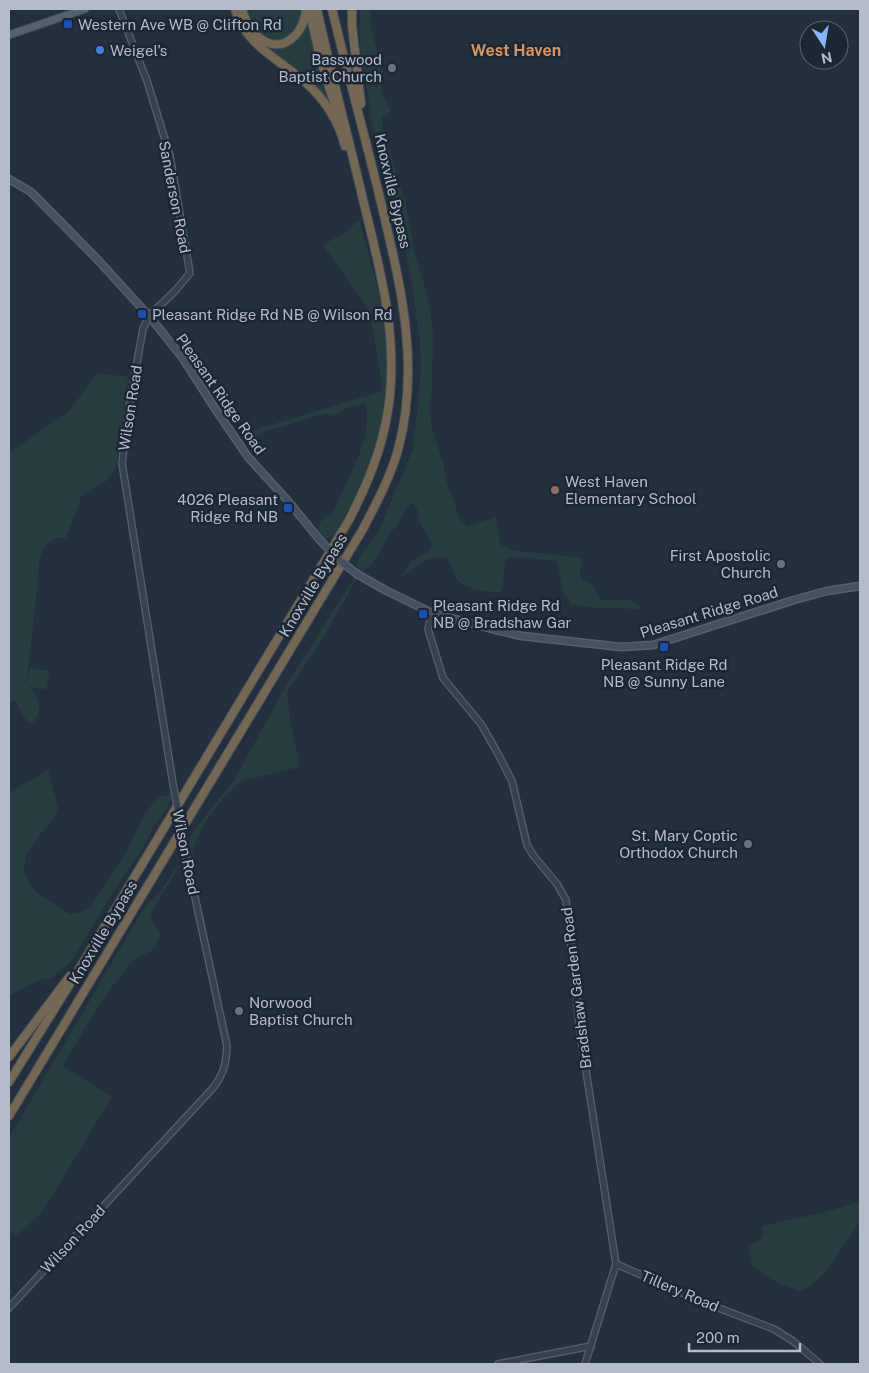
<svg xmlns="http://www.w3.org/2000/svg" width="869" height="1373" font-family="'Public Sans',sans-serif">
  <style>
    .green { fill: #263c3f }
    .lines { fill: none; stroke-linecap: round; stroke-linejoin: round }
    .tertiary-casing { stroke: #565f6c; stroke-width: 8 }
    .secondary-casing { stroke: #565f6c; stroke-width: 9 }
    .primary-casing { stroke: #414a57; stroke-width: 9 }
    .motorway-casing { stroke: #434c59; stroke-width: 10 }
    .tertiary { stroke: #38414e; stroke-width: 5.5 }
    .secondary { stroke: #465061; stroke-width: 6 }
    .primary { stroke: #56606e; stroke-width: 7 }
    .motorway { stroke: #746855; stroke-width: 8 }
    .tertiary-bridge-casing { stroke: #565f6c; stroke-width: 8; stroke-linecap: butt }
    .secondary-bridge-casing { stroke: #565f6c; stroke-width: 9; stroke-linecap: butt }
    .tertiary-bridge { stroke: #38414e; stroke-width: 5.5 }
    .secondary-bridge { stroke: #465061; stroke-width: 6 }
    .transit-dot { fill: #1a4fb4; stroke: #1d2633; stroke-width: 2 }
    .shop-dot { fill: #3f7fe0; stroke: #1d2633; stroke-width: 2 }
    .worship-dot { fill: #6b7280; stroke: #1d2633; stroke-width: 2 }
    .education-dot { fill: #8d6e63; stroke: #1d2633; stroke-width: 2 }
    .labels { text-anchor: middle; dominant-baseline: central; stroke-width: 5; stroke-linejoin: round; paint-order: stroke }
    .poi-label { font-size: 15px; fill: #b4bcc9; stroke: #1d2633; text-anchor: start }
    .street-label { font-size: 15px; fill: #b4bcc9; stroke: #1d2633 }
    .neighbourhood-label { font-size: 16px; font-weight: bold; fill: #d59563; stroke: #1d2633 }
  </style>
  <rect width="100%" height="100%" fill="#242f3e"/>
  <g class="green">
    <path d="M 245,9 L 304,9 C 303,14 302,20 300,24 C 281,57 254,35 245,9 Z"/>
    <path d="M 360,9 L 370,9 L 371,28 L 379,59 L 382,93 L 391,112 L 382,118 L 382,124 L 405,201 L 411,229 L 413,247 L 429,302 L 433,334 L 432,392 L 429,407 L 433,432 L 443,463 L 447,483 L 460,519 L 467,526 L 496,517 L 500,544 L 511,550 L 582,558 L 580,574 L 582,580 C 593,582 597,590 600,600 L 629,600 L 640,606 L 642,609 L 596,608 L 570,604 L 568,597 L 564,595 L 557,561 L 516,557 L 507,558 C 500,569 507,581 501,592 C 487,592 468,591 458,580 C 453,575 451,565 447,558 C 432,553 413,569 401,577 L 411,562 L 429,551 L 432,544 L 420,523 L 417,509 L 412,503 C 404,507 404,515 399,522 C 397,527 392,530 389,535 C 383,545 373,567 362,572 L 359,571 L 357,565 L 359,557 L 378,533 L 412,451 L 417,415 L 421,366 L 420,343 L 414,298 L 405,248 L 392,211 L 390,194 L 385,172 L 385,163 L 372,124 L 370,108 L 360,48 Z"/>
    <polygon points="307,22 334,113 255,39 250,31 282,46"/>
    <path d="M 358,221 L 360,222 C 367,252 378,283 383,314 C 391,367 386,421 367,471 C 359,493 345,514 334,535 C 327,543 316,536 319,526 C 320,519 328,518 332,513 C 336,508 338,501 341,495 C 349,478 358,459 364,441 C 367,431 368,414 366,403 L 347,408 L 341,411 L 336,416 L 324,414 L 300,421 L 264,432 L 246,442 L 239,441 L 254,430 L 383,391 L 370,311 L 323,245 L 347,231 Z"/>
    <path d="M 98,373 L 128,377 L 116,468 L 105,482 L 96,486 L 81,497 L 66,538 L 57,538 L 44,546 L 39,561 L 38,582 L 26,686 L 30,668 L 50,671 L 46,690 L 27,686 C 41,696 43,708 34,722 L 29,723 L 24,717 L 15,701 L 9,702 L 9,453 L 68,412 Z"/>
    <path d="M 355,577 L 357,578 L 317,648 L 287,692 L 290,719 L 300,767 L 242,781 C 222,795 196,831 192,856 L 188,840 L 197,826 L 234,781 L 244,762 L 288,682 Z"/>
    <polygon points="48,770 58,808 55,815 26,854 24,870 30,885 41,896 70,914 81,912 90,907 127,851 143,817 153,803 160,796 168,795 170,791 171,800 167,809 153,827 144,846 113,892 72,960 52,978 39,980 9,996 9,793"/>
    <path d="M 182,861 L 151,913 L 152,921 L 160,933 C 157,956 143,951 129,965 C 124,970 120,977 115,983 C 96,1009 79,1037 63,1066 L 112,1097 L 42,1212 L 16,1236 L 9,1229 L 9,1138 L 146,905 L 159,894 L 173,872 Z"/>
    <polygon points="860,1202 860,1221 828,1269 810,1287 799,1291 774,1281 753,1267 748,1247 764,1237 762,1226 825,1212"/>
  </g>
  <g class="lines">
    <g class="tertiary-casing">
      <g id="tertiary">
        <polyline points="119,9 147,81 170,156 190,273 175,291 149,316 143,329 130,401 122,463 173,784"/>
        <polyline points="432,613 428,629 443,678 481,724 497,752 512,781 527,845 533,855 557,884 566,900 580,1032 616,1264 585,1364"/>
        <polyline points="616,1264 708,1304 774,1329 793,1341 820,1364"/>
        <path d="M 9,1308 L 213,1088 C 224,1073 226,1065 227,1046 L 187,860"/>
        <polyline points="498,1364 591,1346"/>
      </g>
    </g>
    <g class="secondary-casing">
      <g id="secondary">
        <polyline points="9,179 31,192 97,259 149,316 182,357 216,410 248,457 288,501 319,539"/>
        <polyline points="357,574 385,590 432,613 496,630 522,636 621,647 653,645 794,600 827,591 860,586"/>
      </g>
    </g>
    <g class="primary-casing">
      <polyline id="primary" points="9,35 85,9"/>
    </g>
    <g class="motorway-casing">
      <g id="motorway">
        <path d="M 235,9 C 244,44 280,60 305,82 C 324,98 339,122 345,146"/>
        <path d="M 242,9 C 245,20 250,32 261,39 C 284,55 305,32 306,9"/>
        <polyline points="309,9 321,61 338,115"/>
        <polyline points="352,9 352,25 361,104"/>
        <polyline points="9,1057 70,976"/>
        <path d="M 9,1082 L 81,966 L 349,520 C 367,485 382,450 388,410 C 399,340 381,272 364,204 C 349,139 331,74 317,9"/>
        <path d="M 9,1116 L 363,529 C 376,504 390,478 398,450 C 420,368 402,291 383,211 C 367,143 348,76 332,9"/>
      </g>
    </g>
    <use href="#tertiary" class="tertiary"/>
    <use href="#secondary" class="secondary"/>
    <use href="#primary" class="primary"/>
    <use href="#motorway" class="motorway"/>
    <g class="tertiary-bridge-casing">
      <polyline id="tertiary-bridge" points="173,784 187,860"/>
    </g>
    <g class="secondary-bridge-casing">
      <polyline id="secondary-bridge" points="319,539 338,559 357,574"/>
    </g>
    <use href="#tertiary-bridge" class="tertiary-bridge"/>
    <use href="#secondary-bridge" class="secondary-bridge"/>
  </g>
  <g class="transit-dot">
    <rect x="63" y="19" width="10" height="10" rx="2.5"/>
    <rect x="137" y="309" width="10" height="10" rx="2.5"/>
    <rect x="283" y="503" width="10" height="10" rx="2.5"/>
    <rect x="418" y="609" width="10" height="10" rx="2.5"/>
    <rect x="659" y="642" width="10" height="10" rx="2.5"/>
  </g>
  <circle class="shop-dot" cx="100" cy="50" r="5"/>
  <g class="worship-dot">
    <circle cx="392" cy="68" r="5"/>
    <circle cx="781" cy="564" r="5"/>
    <circle cx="748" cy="844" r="5"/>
    <circle cx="239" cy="1011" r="5"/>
  </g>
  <circle class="education-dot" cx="555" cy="490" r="5"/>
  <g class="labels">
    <g class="poi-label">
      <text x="78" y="24">Western Ave WB @ Clifton Rd</text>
      <text x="110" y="50">Weigel's</text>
      <text x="382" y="59" text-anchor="end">Basswood<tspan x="382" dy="17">Baptist Church</tspan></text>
      <text x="152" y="314">Pleasant Ridge Rd NB @ Wilson Rd</text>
      <text x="565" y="481">West Haven<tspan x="565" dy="17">Elementary School</tspan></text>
      <text x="278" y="499" text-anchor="end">4026 Pleasant<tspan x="278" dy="17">Ridge Rd NB</tspan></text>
      <text x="771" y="555" text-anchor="end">First Apostolic<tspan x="771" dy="17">Church</tspan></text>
      <text x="433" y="605">Pleasant Ridge Rd<tspan x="433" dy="17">NB @ Bradshaw Gar</tspan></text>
      <text x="664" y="664" text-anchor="middle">Pleasant Ridge Rd<tspan x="664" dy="17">NB @ Sunny Lane</tspan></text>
      <text x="738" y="835" text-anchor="end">St. Mary Coptic<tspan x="738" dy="17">Orthodox Church</tspan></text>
      <text x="249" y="1002">Norwood<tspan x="249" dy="17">Baptist Church</tspan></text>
    </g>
    <g class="street-label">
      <text transform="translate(393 191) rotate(77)">Knoxville Bypass</text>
      <text transform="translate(175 197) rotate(79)">Sanderson Road</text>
      <text transform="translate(221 394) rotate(55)">Pleasant Ridge Road</text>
      <text transform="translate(130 408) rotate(-81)">Wilson Road</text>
      <text transform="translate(313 585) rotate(-59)">Knoxville Bypass</text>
      <text transform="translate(709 612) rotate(-17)">Pleasant Ridge Road</text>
      <text transform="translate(186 852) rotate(79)">Wilson Road</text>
      <text transform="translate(103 932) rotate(-59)">Knoxville Bypass</text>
      <text transform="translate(576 988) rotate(-97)">Bradshaw Garden Road</text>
      <text transform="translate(73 1239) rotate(-47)">Wilson Road</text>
      <text transform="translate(680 1291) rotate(23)">Tillery Road</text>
    </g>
    <g class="neighbourhood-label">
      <text x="516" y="50">West Haven</text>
    </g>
  </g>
  <rect width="869" height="1373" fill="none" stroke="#b4bcc9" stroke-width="20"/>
  <g transform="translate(824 45) rotate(168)"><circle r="24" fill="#1d2633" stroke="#59626f"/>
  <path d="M0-4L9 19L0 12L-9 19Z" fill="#8ab4f8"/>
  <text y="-8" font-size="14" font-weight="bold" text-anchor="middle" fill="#b4bcc9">N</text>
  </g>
  <path d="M689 1343v8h111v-8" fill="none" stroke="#b4bcc9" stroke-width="2.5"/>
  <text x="696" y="1343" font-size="15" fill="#b4bcc9" stroke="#1d2633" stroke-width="4" paint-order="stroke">200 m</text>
</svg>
